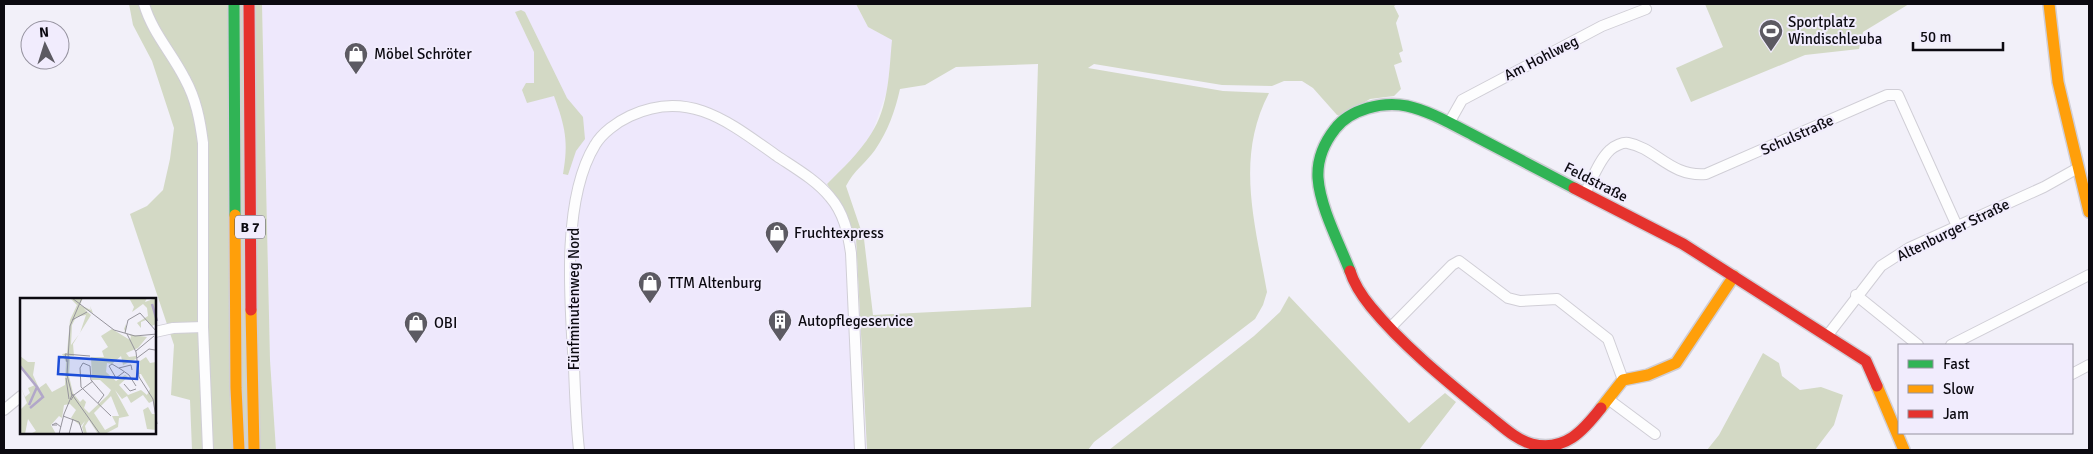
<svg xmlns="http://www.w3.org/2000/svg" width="2093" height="454" font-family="Signika,sans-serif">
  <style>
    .built { fill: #eee8fc }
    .green { fill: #d3d9c5; fill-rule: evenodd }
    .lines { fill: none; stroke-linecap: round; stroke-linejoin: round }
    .street-casing { stroke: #d0ced6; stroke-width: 12 }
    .fast-casing { stroke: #d0ced6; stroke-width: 14 }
    .slow-casing { stroke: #d0ced6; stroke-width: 14 }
    .jam-casing { stroke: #d0ced6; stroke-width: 14 }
    .street { stroke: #fdfdfe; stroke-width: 10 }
    .fast { stroke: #30b455; stroke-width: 11 }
    .slow { stroke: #ff9f0a; stroke-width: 11 }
    .jam { stroke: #e5322d; stroke-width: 11 }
    .labels { text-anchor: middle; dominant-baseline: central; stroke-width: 4; stroke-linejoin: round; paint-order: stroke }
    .shield { fill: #f1ecfd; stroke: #514e58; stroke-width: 1 }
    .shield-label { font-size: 14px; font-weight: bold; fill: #0c0a11 }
    .poi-label { font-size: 15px; fill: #0c0a11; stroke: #f1ecfd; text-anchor: start }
    .street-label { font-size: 15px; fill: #0c0a11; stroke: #f1ecfd }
    .inset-river { fill: none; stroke: #b2a7c9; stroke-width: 2.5 }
    .inset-road { fill: none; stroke: #96949c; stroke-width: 1 }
    .view { fill: #1d4ed8; fill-opacity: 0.15; stroke: #1d4ed8; stroke-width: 2.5 }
    .inset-edge { fill: none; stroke: #0c0a11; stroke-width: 2.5 }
  </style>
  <rect width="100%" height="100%" fill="#f2f0f9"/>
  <polygon class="built" points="262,4 856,4 868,27 893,40 887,91 872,133 856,155 827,184 847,216 856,238 867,450 276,450 270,360"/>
  <g class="green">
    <polygon points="129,4 262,4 270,360 276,450 192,450 190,400 171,395 174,345 130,214 147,206 163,190 170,159 174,128 152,61 133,25"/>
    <path d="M 856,4 L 1397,4 L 1394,6 L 1399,16 L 1396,23 L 1403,51 L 1399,53 L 1402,62 L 1394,65 L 1401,89 L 1394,96 L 1370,99 L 1341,116 L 1337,115 L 1313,88 L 1302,81 L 1284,81 L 1272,86 L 1222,85 L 1094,64 L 1088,68 L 1223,91 L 1269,93 C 1235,158 1255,223 1267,292 L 1263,305 L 1255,319 L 1094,442 L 1088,450 L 867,450 L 856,238 L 847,216 L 827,184 C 843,168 859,153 871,134 C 889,107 889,71 892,40 L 868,27 ZM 1038,64 L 1031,307 L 873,315 L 864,239 L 846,186 C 854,170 866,163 875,150 C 888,131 895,111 900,89 L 925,85 L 956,67 Z"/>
    <polygon points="1705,4 1909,4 1863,32 1859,49 1805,55 1691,102 1676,68 1723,47"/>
    <path d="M 521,10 L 525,12 L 567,98 L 583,117 L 585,139 L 576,151 L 568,175 L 563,174 C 569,142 565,126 554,96 L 527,103 L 522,90 L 526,83 L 534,83 L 534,52 L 515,12 Z"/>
    <polygon points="1289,296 1409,423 1445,393 1456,402 1419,450 1109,450 1254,336 1280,312"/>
    <polygon points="1763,353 1779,363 1782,376 1800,390 1821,387 1843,395 1834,425 1815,450 1707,450 1719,435"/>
  </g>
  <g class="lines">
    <g class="street-casing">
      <g id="street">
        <path d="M 144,4 C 152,32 172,53 185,79 C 196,99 200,120 203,143 L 203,327 L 208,450"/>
        <polyline points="1449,123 1462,100 1602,26 1646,9"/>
        <path d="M 1585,193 C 1592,180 1599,160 1610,150 C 1614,146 1623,142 1628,143 C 1656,148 1670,177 1706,174 L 1887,95 L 1898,95 L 1957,226"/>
        <polyline points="1856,295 1918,345"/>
        <polyline points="1392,326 1452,265 1459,261 1508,298 1520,301 1557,299 1608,339 1623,380"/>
        <polyline points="155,332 173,328 203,327"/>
        <polyline points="1827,336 1881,266 1909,248 2044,187 2078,168"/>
        <polyline points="1951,345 2089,275"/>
        <polyline points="2072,374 2089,365"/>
        <polyline points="1608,399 1655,434"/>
        <polyline points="4,410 21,396"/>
        <path d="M 579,450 C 576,423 575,395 574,367 C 570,303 561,200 595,145 C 602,133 617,122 630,116 C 689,88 730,123 777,156 C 795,168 816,180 830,197 C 844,213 848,233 851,253 L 860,450"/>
      </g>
    </g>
    <g class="fast-casing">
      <g id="fast">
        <polyline points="234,4 235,215"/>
        <path d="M 1350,271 C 1339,243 1320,207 1318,178 C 1317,160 1324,143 1335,129 C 1350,109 1383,101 1407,106 C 1430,111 1453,125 1473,135 C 1507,153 1540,170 1574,188"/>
      </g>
    </g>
    <g class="slow-casing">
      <g id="slow">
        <polyline points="2049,4 2058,82 2089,212"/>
        <polyline points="235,215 236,388 239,450"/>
        <polyline points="251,310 254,450"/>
        <polyline points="1877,386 1904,450"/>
        <polyline points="1601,408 1623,380 1648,375 1676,363 1734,276"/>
      </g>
    </g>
    <g class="jam-casing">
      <g id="jam">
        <polyline points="249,4 251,310"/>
        <polyline points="1574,188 1683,244 1866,361 1877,386"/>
        <path d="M 1350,271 C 1354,284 1362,296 1371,307 C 1403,346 1449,383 1488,415 C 1501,425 1516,440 1532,444 C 1565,452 1583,431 1601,408"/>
      </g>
    </g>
    <use href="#street" class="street"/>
    <use href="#fast" class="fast"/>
    <use href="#slow" class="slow"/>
    <use href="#jam" class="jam"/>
  </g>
  <defs>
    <g id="stadium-pin" transform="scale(1.25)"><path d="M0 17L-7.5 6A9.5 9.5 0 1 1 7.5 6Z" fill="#5c5a62" stroke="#f1ecfd"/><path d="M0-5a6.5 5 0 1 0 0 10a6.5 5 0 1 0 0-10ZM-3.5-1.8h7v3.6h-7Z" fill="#fff"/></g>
    <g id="shop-pin" transform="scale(1.25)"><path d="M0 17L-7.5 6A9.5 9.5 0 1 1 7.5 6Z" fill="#5c5a62" stroke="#f1ecfd"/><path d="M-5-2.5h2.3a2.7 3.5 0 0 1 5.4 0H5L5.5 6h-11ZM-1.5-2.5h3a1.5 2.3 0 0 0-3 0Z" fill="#fff"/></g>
    <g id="building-pin" transform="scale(1.25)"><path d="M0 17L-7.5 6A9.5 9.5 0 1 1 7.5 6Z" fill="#5c5a62" stroke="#f1ecfd"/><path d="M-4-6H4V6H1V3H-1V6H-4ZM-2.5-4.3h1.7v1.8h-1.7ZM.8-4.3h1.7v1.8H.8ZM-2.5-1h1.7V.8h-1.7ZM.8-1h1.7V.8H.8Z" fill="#fff"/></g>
  </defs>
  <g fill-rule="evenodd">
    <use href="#stadium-pin" x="1771" y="31"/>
    <use href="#shop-pin" x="356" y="54"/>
    <use href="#shop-pin" x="777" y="233"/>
    <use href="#shop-pin" x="650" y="283"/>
    <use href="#building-pin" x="780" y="321"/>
    <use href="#shop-pin" x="416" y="323"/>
  </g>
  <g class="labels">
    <rect class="shield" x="235" y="215.5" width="30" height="23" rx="4"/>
    <g class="shield-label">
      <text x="250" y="227">B 7</text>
    </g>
    <g class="poi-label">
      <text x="1788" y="22">Sportplatz<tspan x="1788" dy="17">Windischleuba</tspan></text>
      <text x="374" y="54">Möbel Schröter</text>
      <text x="794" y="233">Fruchtexpress</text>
      <text x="668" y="283">TTM Altenburg</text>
      <text x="798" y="321">Autopflegeservice</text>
      <text x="434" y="323">OBI</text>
    </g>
    <g class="street-label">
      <text transform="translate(1541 58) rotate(-27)">Am Hohlweg</text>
      <text transform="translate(1797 135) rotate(-24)">Schulstraße</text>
      <text transform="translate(1596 182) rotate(27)">Feldstraße</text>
      <text transform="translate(1953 230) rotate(-26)">Altenburger Straße</text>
      <text transform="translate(574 299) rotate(-90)">Fünfminutenweg Nord</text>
    </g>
  </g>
  <g transform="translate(20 298)">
    <rect width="136" height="136" fill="#f2f0f9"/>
    <path d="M 50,0 L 63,0 L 60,7 L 71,12 L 70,8 L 73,15 L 64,11 L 71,17 L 53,46 L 54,58 L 50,58 L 49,78 L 53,95 L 60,104 L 63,101 L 66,104 L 64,110 L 69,115 L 88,97 L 91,92 L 80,82 L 72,82 L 71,59 L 84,59 L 82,53 L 88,49 L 81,38 L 92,31 L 110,42 L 111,38 L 106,35 L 104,31 L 106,26 L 106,36 L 127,39 L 118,50 L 106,55 L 109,59 L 116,58 L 116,61 L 103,67 L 101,58 L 92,66 L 87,65 L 86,74 L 96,83 L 105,77 L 108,79 L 99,87 L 108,97 L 121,92 L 127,97 L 130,91 L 121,76 L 119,76 L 120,63 L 126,59 L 130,65 L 136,64 L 136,132 L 127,131 L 123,112 L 128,109 L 132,116 L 135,116 L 133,103 L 129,105 L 123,97 L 111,105 L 107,98 L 102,101 L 95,92 L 109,118 L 99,120 L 98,129 L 85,136 L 78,136 L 69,122 L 65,128 L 67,136 L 64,136 L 62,129 L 65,123 L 61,128 L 51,120 L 56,112 L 50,106 L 44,107 L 42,120 L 39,118 L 31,127 L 36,136 L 10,136 L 16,133 L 8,121 L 5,136 L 0,136 L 0,112 L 7,105 L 0,87 L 5,99 L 10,95 L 8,90 L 15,87 L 0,70 L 0,58 L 8,64 L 15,64 L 13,77 L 19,90 L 26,85 L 32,94 L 45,87 L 46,64 L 42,56 L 47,55 L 50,22 L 57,7 ZM 66,17 L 60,35 L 51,47 L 52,27 L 56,19 ZM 91,98 L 99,118 L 92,118 L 96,126 L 85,132 L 74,115 ZM 109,0 L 127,0 L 125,4 L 136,0 L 136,26 L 132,28 L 126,22 L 121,24 L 121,30 L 117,25 L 128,18 L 127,10 L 123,6 L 112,14 L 114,9 Z" fill="#d3d9c5" fill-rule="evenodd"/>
    <path class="inset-river" d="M 132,6 L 137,23M 0,68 L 17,89 L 9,107M 10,110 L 23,99 L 17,89"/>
    <path class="inset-road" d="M 52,0 L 94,32 L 115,38 L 137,36M 52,22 L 67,14M 105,35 L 108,22 L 120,15 L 137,34M 107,36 L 116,54 L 119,79 L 133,101 L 137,126M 116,53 L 134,38M 117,60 L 129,51 L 135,52M 47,64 L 45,56 L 70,58M 99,70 L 111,67 L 112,72M 104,74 L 96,80 L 89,68 L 92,66 L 102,72 L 109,77 L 116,88M 46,80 L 49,101M 104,86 L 110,93 L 116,91M 51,95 L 80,136M 52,97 L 47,77 L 50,28 L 62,0M 54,97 L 73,83M 78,105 L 84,97 L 71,82 L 70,68 L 63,65 L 60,70 L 61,89 L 91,118M 43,118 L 59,124 L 63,136M 37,127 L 32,127 L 36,125 L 41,129M 39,136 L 44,116 L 52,97 L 54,97 L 51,102M 49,136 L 53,121"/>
    <path class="view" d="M 39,59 L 118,64 L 117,81 L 38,76 Z"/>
    <rect width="136" height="136" class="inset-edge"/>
  </g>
  <rect width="2093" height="454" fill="none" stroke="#0c0a11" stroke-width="10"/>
  <rect x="1898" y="344" width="175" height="90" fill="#f1ecfd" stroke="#95929f"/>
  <rect x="1908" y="360" width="25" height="8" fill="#30b455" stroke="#95929f"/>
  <text x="1943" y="369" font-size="15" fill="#0c0a11">Fast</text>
  <rect x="1908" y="385" width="25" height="8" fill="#ff9f0a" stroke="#95929f"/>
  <text x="1943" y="394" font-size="15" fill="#0c0a11">Slow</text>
  <rect x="1908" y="410" width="25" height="8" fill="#e5322d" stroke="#95929f"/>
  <text x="1943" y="419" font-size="15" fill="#0c0a11">Jam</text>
  <g transform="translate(45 45) rotate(356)"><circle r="24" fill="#f1ecfd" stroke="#95929f"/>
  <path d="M0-4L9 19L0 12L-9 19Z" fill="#5c5a62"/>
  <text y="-8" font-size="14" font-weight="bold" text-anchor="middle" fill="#0c0a11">N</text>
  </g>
  <path d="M1913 42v8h90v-8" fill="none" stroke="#0c0a11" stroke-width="2.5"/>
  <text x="1920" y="42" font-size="15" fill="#0c0a11" stroke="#f1ecfd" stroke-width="4" paint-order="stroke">50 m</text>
</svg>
